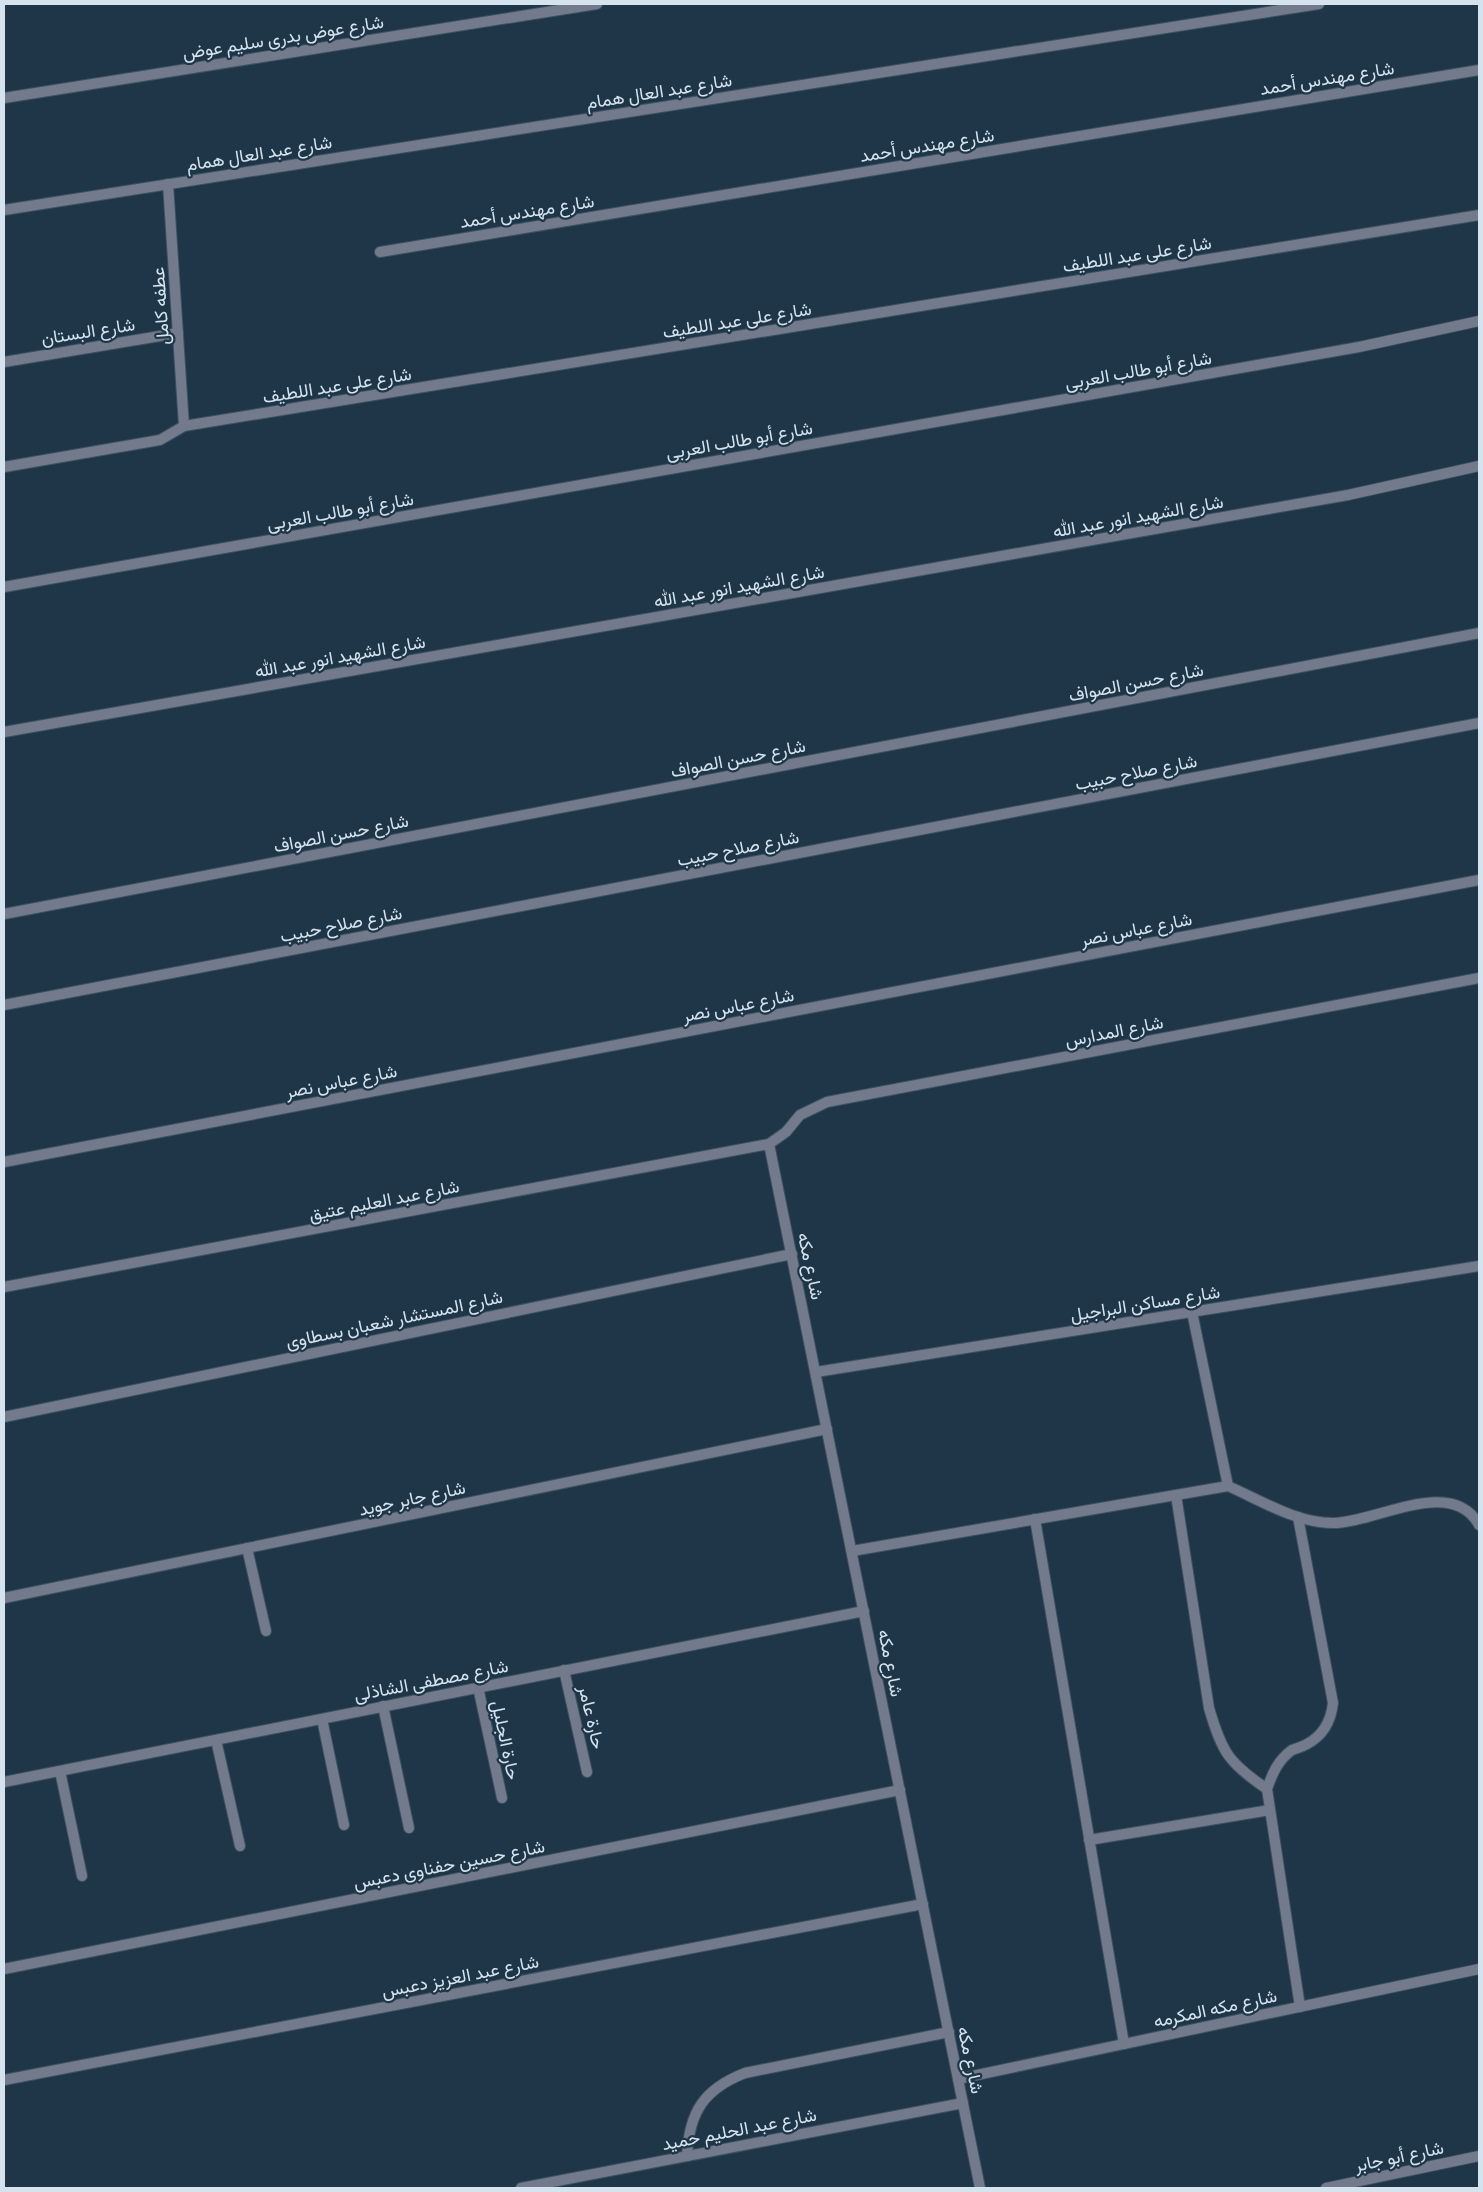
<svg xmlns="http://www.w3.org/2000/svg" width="1483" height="2192" font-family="'Titillium Web',Vazirmatn,sans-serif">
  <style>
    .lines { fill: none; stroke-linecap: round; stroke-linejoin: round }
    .street-casing { stroke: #3b5263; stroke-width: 12 }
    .street { stroke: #737a8b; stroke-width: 10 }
    .labels { text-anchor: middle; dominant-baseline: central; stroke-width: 4.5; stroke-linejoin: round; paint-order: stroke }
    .street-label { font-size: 18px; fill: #d5e3ef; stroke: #1e3648 }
  </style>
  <rect width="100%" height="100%" fill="#1e3648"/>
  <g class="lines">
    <g class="street-casing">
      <g id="street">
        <polyline points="4,98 597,4"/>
        <polyline points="168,184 184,426"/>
        <polyline points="4,210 1319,4"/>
        <polyline points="380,252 1479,70"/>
        <polyline points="4,362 178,333"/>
        <polyline points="4,467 160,440 184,426 1479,215"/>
        <polyline points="4,587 1359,347 1479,321"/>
        <polyline points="4,732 1348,495 1479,466"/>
        <polyline points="4,914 1479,633"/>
        <polyline points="4,1005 1479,723"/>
        <polyline points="769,1144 980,2188"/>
        <polyline points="4,1162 1479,880"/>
        <polyline points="4,1287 769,1144 786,1132 800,1115 827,1102 1479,978"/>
        <path d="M 1192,1312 L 1228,1486 C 1260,1500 1296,1523 1333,1523 C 1375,1523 1452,1475 1479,1525"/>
        <polyline points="816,1372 1479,1266"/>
        <polyline points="4,1417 792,1254"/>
        <path d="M 1176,1495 L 1209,1708 C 1222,1753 1229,1763 1267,1789"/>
        <path d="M 1298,1517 L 1333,1703 C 1331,1721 1324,1735 1307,1744 C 1302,1747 1297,1748 1292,1750 C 1278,1760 1272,1774 1267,1789 L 1300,2007"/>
        <polyline points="1035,1519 1124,2044"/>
        <polyline points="247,1548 266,1631"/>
        <polyline points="852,1551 1228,1486"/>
        <polyline points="4,1598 827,1429"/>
        <polyline points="564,1670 587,1772"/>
        <polyline points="478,1687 502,1798"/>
        <polyline points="383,1706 409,1828"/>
        <polyline points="322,1719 344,1825"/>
        <polyline points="216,1740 240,1846"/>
        <polyline points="60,1771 82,1876"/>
        <polyline points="4,1782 864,1611"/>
        <polyline points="1089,1840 1270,1810"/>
        <polyline points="4,1969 900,1790"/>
        <polyline points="958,2079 1479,1969"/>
        <polyline points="4,2080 923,1904"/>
        <path d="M 687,2156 C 689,2112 704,2089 745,2073 L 949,2032"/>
        <polyline points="521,2188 963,2103"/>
        <polyline points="1326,2188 1479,2156"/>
      </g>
    </g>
    <use href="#street" class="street"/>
  </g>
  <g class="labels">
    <g class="street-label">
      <text transform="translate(283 37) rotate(-9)">شارع عوض بدرى سليم عوض</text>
      <text transform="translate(1327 78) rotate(-9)">شارع مهندس أحمد</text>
      <text transform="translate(659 91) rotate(-9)">شارع عبد العال همام</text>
      <text transform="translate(927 145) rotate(-9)">شارع مهندس أحمد</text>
      <text transform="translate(259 153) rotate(-9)">شارع عبد العال همام</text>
      <text transform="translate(527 211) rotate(-9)">شارع مهندس أحمد</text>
      <text transform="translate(1137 254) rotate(-9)">شارع على عبد اللطيف</text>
      <text transform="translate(160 306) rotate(-94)">عطفه كامل</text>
      <text transform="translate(737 320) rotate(-9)">شارع على عبد اللطيف</text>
      <text transform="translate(88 331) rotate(-9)">شارع البستان</text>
      <text transform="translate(1138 370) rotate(-10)">شارع أبو طالب العربى</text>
      <text transform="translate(337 385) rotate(-9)">شارع على عبد اللطيف</text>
      <text transform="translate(739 440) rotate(-10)">شارع أبو طالب العربى</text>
      <text transform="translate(340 511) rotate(-10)">شارع أبو طالب العربى</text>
      <text transform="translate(1138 516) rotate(-10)">شارع الشهيد انور عبد الله</text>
      <text transform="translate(739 586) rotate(-10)">شارع الشهيد انور عبد الله</text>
      <text transform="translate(340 656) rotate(-10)">شارع الشهيد انور عبد الله</text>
      <text transform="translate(1136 682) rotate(-11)">شارع حسن الصواف</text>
      <text transform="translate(738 758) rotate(-11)">شارع حسن الصواف</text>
      <text transform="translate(1136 772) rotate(-11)">شارع صلاح حبيب</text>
      <text transform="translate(341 833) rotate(-11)">شارع حسن الصواف</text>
      <text transform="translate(738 848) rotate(-11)">شارع صلاح حبيب</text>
      <text transform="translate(341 924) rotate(-11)">شارع صلاح حبيب</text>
      <text transform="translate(1136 929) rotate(-11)">شارع عباس نصر</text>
      <text transform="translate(738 1005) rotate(-11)">شارع عباس نصر</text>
      <text transform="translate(1114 1031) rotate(-11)">شارع المدارس</text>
      <text transform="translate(341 1081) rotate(-11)">شارع عباس نصر</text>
      <text transform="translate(384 1200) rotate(-11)">شارع عبد العليم عتيق</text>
      <text transform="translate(811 1266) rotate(78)">شارع مكه</text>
      <text transform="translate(1145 1303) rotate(-9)">شارع مساكن البراجيل</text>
      <text transform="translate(394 1319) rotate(-12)">شارع المستشار شعبان بسطاوى</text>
      <text transform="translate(412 1498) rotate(-12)">شارع جابر جويد</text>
      <text transform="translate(891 1663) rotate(79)">شارع مكه</text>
      <text transform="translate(431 1680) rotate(-11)">شارع مصطفى الشاذلى</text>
      <text transform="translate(592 1717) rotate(77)">حارة عامر</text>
      <text transform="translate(506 1740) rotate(78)">حارة الجليل</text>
      <text transform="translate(449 1864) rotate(-11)">شارع حسين حفناوى دعبس</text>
      <text transform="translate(460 1976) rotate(-11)">شارع عبد العزيز دعبس</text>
      <text transform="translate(1215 2008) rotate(-12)">شارع مكه المكرمه</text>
      <text transform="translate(971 2060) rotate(78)">شارع مكه</text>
      <text transform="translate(739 2129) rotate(-11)">شارع عبد الحليم حميد</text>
      <text transform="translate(1399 2156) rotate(-12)">شارع أبو جابر</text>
    </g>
  </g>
  <rect width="1483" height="2192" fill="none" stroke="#d5e3ef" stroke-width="10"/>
</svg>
